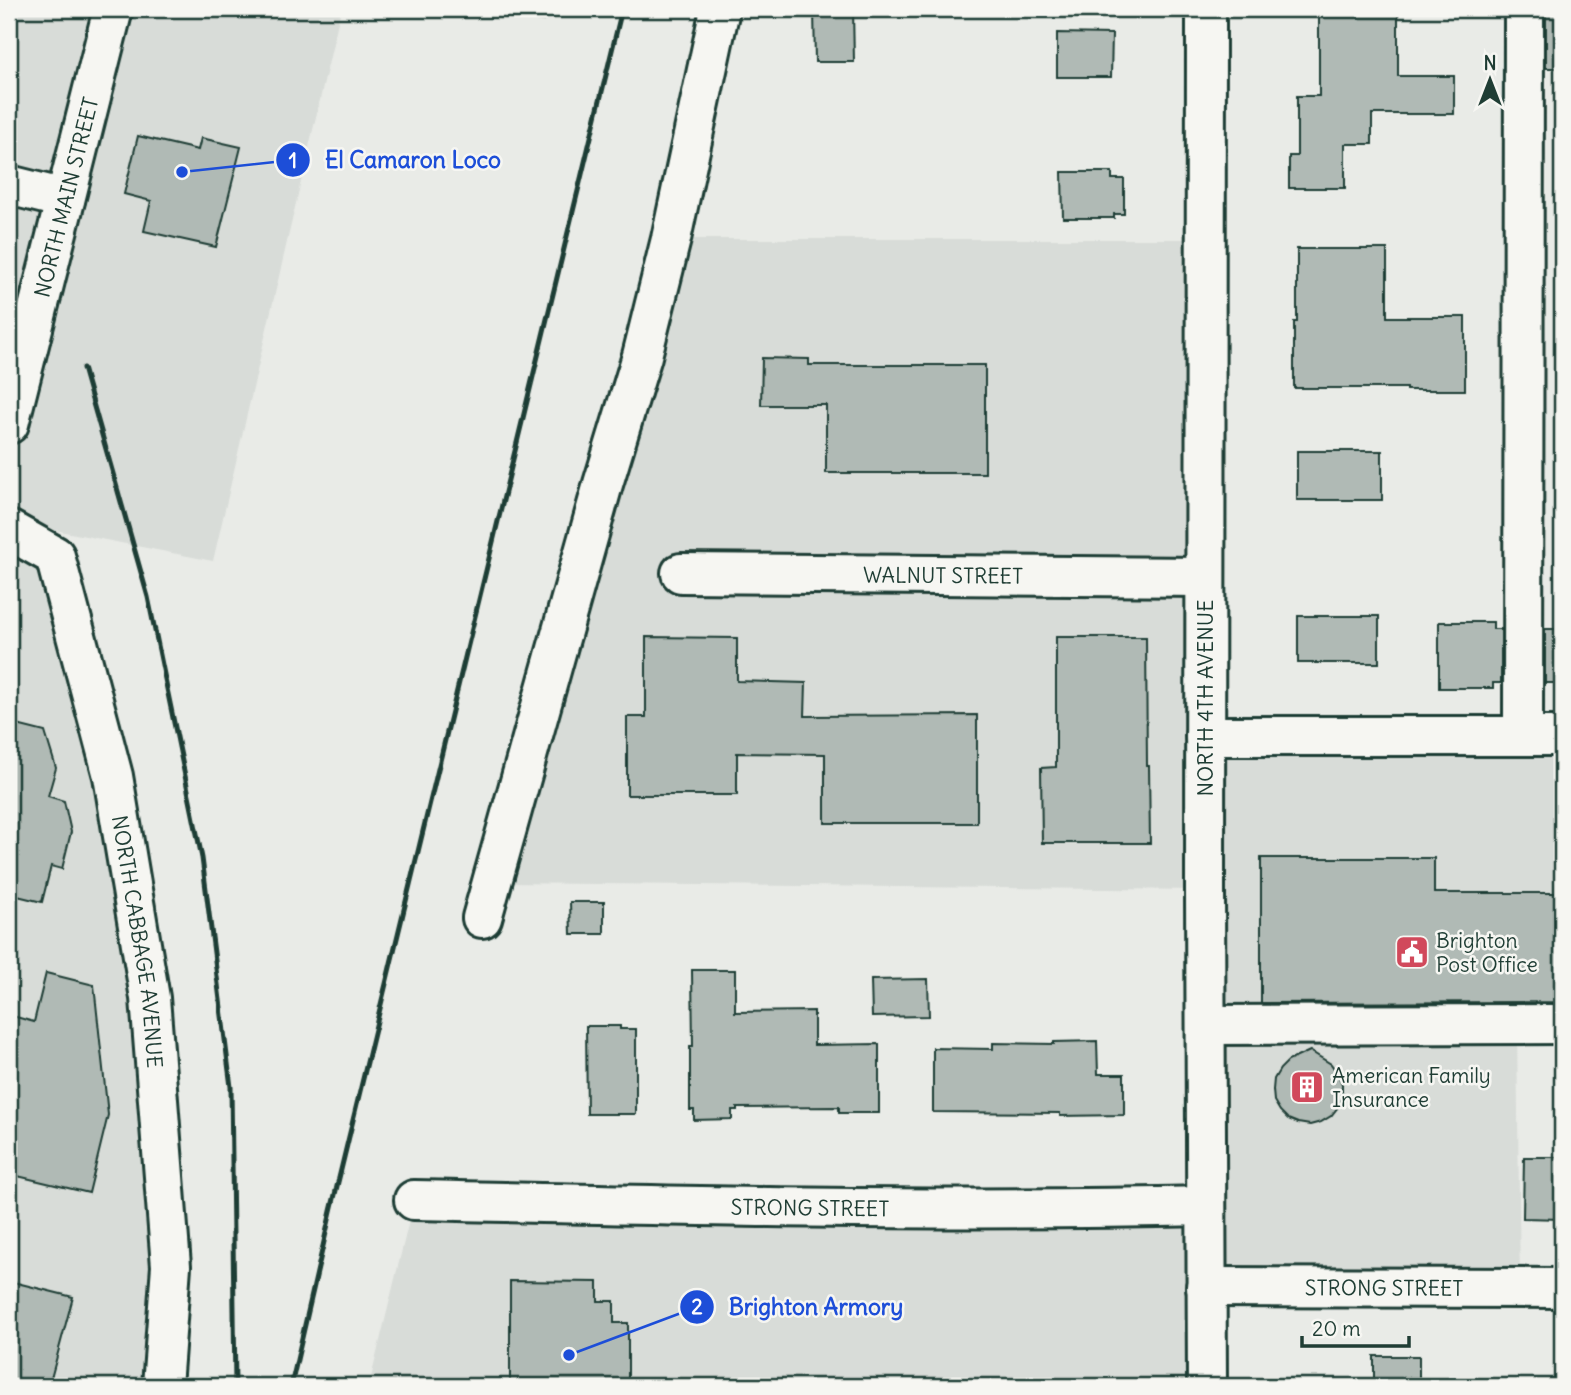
<svg xmlns="http://www.w3.org/2000/svg" width="1571" height="1395" font-family="Delius,sans-serif">
  <style>
    .built { fill: #d8dcd8 }
    .building { fill: #b0bab5; stroke: #1f3d34; stroke-width: 2 }
    .lines { fill: none; stroke-linecap: round; stroke-linejoin: round }
    .minor-casing { stroke: #1f3d34; stroke-width: 44 }
    .minor { stroke: #f6f6f2; stroke-width: 38 }
    .rail { stroke: #1f3d34; stroke-width: 5 }
    .labels { text-anchor: middle; dominant-baseline: central; stroke-width: 5; stroke-linejoin: round; paint-order: stroke }
    .street-label { font-size: 21px; fill: #1f3d34; stroke: #f6f6f2 }
    .poi-label { font-size: 21px; fill: #1f3d34; stroke: #f6f6f2; text-anchor: start }
    .leader { fill: none; stroke: #1d4ed8; stroke-width: 2.5 }
    .callout-dot { fill: #1d4ed8; stroke: #f6f6f2; stroke-width: 2.5 }
    .mark-label { font-size: 21px; text-anchor: middle; font-weight: bold; fill: #fff }
    .callout-label { font-size: 23px; text-anchor: middle; font-weight: bold; fill: #1d4ed8; stroke: #f6f6f2; stroke-width: 5; stroke-linejoin: round; paint-order: stroke }
  </style>
  <rect width="100%" height="100%" fill="#e9ebe7"/>
  <filter id="ink" filterUnits="userSpaceOnUse"><feTurbulence type="fractalNoise" baseFrequency=".0143" numOctaves="2"/><feDisplacementMap in="SourceGraphic" scale="14" xChannelSelector="R" yChannelSelector="G"/><feConvolveMatrix kernelMatrix="1 2 1 2 8 2 1 2 1" color-interpolation-filters="sRGB"/></filter>
  <g filter="url(#ink)">
    <g class="built">
      <polygon points="9,9 341,9 213,561 9,521"/>
      <polygon points="489,9 548,9 544,23"/>
      <polygon points="671,239 1206,239 1205,735 1562,736 1562,1024 1517,1025 1520,1288 1207,1287 1207,1386 369,1386 414,1200 1206,1206 1204,890 492,883"/>
      <polygon points="9,530 55,556 113,776 162,1386 9,1386"/>
    </g>
    <g class="building">
      <polygon points="814,9 853,9 854,62 815,62"/>
      <polygon points="1319,9 1398,9 1398,76 1454,76 1454,114 1372,114 1372,144 1345,144 1345,188 1289,188 1289,156 1297,156 1297,96 1319,96"/>
      <rect x="1546" y="9" width="16" height="59"/>
      <polygon points="1057,33 1112,34 1111,77 1057,77"/>
      <polygon points="138,136 198,150 201,138 241,147 216,247 144,231 151,201 124,194"/>
      <polygon points="1062,172 1112,172 1112,179 1124,179 1124,214 1114,214 1114,218 1063,218"/>
      <polygon points="1297,249 1387,249 1387,317 1465,317 1465,390 1406,390 1406,388 1294,388 1294,322 1297,322"/>
      <polygon points="762,358 809,359 809,365 985,365 985,473 826,473 826,405 761,405"/>
      <rect x="1297" y="451" width="85" height="49"/>
      <rect x="1298" y="616" width="81" height="47"/>
      <polygon points="1439,622 1493,622 1493,629 1501,629 1501,683 1493,683 1493,688 1439,688"/>
      <rect x="1545" y="629" width="17" height="54"/>
      <polygon points="646,637 737,638 737,681 806,683 805,716 977,715 977,823 825,823 825,754 737,753 737,795 627,795 627,717 646,717"/>
      <polygon points="1056,637 1146,637 1147,766 1149,766 1150,843 1042,843 1041,768 1056,767"/>
      <polygon points="9,723 45,732 56,768 48,796 64,801 71,832 62,869 51,866 42,902 9,894"/>
      <polygon points="1261,858 1434,858 1434,893 1562,893 1562,1002 1261,1003"/>
      <polygon points="570,902 604,902 604,934 571,934"/>
      <polygon points="692,970 735,970 735,1012 814,1011 814,1045 879,1044 879,1113 839,1113 839,1107 737,1108 737,1110 732,1110 732,1119 694,1120 694,1110 690,1110 690,1046 693,1046"/>
      <polygon points="46,973 94,985 108,1115 89,1193 9,1174 9,1015 34,1022"/>
      <polygon points="928,979 929,1016 872,1017 871,980"/>
      <polygon points="586,1026 620,1026 620,1029 636,1029 636,1114 587,1114"/>
      <polygon points="1097,1041 1098,1074 1124,1074 1124,1115 1060,1116 1060,1113 933,1112 933,1048 993,1049 993,1043 1054,1044 1054,1042"/>
      <polygon points="1310,1051 1331,1064 1338,1074 1342,1084 1342,1096 1338,1107 1331,1116 1321,1122 1310,1125 1298,1123 1288,1119 1280,1111 1274,1101 1273,1090 1274,1079 1280,1069 1288,1061"/>
      <polygon points="1524,1157 1562,1157 1562,1219 1523,1218"/>
      <polygon points="9,1281 73,1297 49,1386 9,1386"/>
      <polygon points="510,1281 598,1282 598,1301 614,1301 614,1323 628,1323 628,1386 510,1386"/>
      <rect x="1374" y="1356" width="45" height="30"/>
    </g>
    <g class="lines">
      <g class="minor-casing">
        <g id="minor">
          <polyline points="1206,9 1205,890 1207,1386"/>
          <polyline points="9,185 65,199"/>
          <path id="s1" d="M 9,424 L 113,9"/>
          <path id="s2" d="M 9,530 L 55,556 L 113,776 L 150,998 L 171,1266 L 162,1386"/>
          <path id="s3" d="M 681,573 L 1205,577"/>
          <polyline points="1205,736 1562,736"/>
          <polyline points="1523,736 1524,9"/>
          <polyline points="482,918 603,484 642,356 671,239 720,9"/>
          <polyline points="1206,1025 1562,1024"/>
          <path id="s4" d="M 414,1200 C 678,1206 942,1212 1206,1206"/>
          <path id="s5" d="M 1206,1287 L 1562,1288"/>
        </g>
      </g>
      <use href="#minor" class="minor"/>
      <g class="rail">
        <polyline points="83,368 148,597 202,858 231,1087 235,1386"/>
        <polyline points="291,1386 331,1211 622,9"/>
      </g>
    </g>
  </g>
  <defs>
    <g id="civic-square" transform="scale(1.75)"><rect x="-9" y="-9" width="18" height="18" rx="4" fill="#d1495b" stroke="#f6f6f2"/><path d="M-.6-6.5H3V-4.5H.6V-3L4-1V1h2V6H-6V1h2V-1L-.6-3ZM-1.2 2.5V6h2.4V2.5Z" fill="#fff"/></g>
    <g id="building-square" transform="scale(1.75)"><rect x="-9" y="-9" width="18" height="18" rx="4" fill="#d1495b" stroke="#f6f6f2"/><path d="M-4-6H4V6H1V3H-1V6H-4ZM-2.5-4.3h1.7v1.8h-1.7ZM.8-4.3h1.7v1.8H.8ZM-2.5-1h1.7V.8h-1.7ZM.8-1h1.7V.8H.8Z" fill="#fff"/></g>
  </defs>
  <g fill-rule="evenodd">
    <use href="#civic-square" x="1412" y="952"/>
    <use href="#building-square" x="1307" y="1087"/>
  </g>
  <g class="labels">
    <g class="street-label">
      <text stroke="none"><textPath href="#s1" startOffset="234">NORTH MAIN STREET</textPath></text>
      <text stroke="none"><textPath href="#s3" startOffset="262">WALNUT STREET</textPath></text>
      <text transform="translate(1205 698) rotate(-90)">NORTH 4TH AVENUE</text>
      <text stroke="none"><textPath href="#s2" startOffset="448">NORTH CABBAGE AVENUE</textPath></text>
      <text stroke="none"><textPath href="#s4" startOffset="396">STRONG STREET</textPath></text>
      <text stroke="none"><textPath href="#s5" startOffset="178">STRONG STREET</textPath></text>
    </g>
    <g class="poi-label">
      <text x="1436" y="940">Brighton<tspan x="1436" dy="24">Post Office</tspan></text>
      <text x="1332" y="1075">American Family<tspan x="1332" dy="24">Insurance</tspan></text>
    </g>
  </g>
  <path class="leader" d="M182 172L293 160M569 1355L697 1307"/>
  <g class="callout-dot">
    <circle cx="182" cy="172" r="7"/>
    <circle cx="569" cy="1355" r="7"/>
    <circle cx="293" cy="160" r="18"/>
    <circle cx="697" cy="1307" r="18"/>
  </g>
  <g class="mark-label">
    <text x="293" y="168">1</text>
    <text x="697" y="1314">2</text>
  </g>
  <g class="callout-label">
    <text x="413" y="168">El Camaron Loco</text>
    <text x="816" y="1315">Brighton Armory</text>
  </g>
  <rect width="1571" height="1395" fill="none" stroke="#f6f6f2" stroke-width="35"/>
  <rect x="18" y="18" width="1536" height="1360" fill="none" stroke="#1f3d34" stroke-width="2.5" filter="url(#ink)"/>
  <g transform="translate(1490 80)" stroke="#f6f6f2" stroke-width="5" paint-order="stroke">
  <path d="M0-5L12 26L0 18L-12 26Z" fill="#1f3d34"/>
  <text y="-10" font-size="19" font-weight="bold" text-anchor="middle" fill="#1f3d34">N</text>
  </g>
  <path d="M1302 1336v10h107v-10" fill="none" stroke="#1f3d34" stroke-width="3.5"/>
  <text x="1312" y="1336" font-size="21" fill="#1f3d34" stroke="#f6f6f2" stroke-width="5" paint-order="stroke">20 m</text>
</svg>
